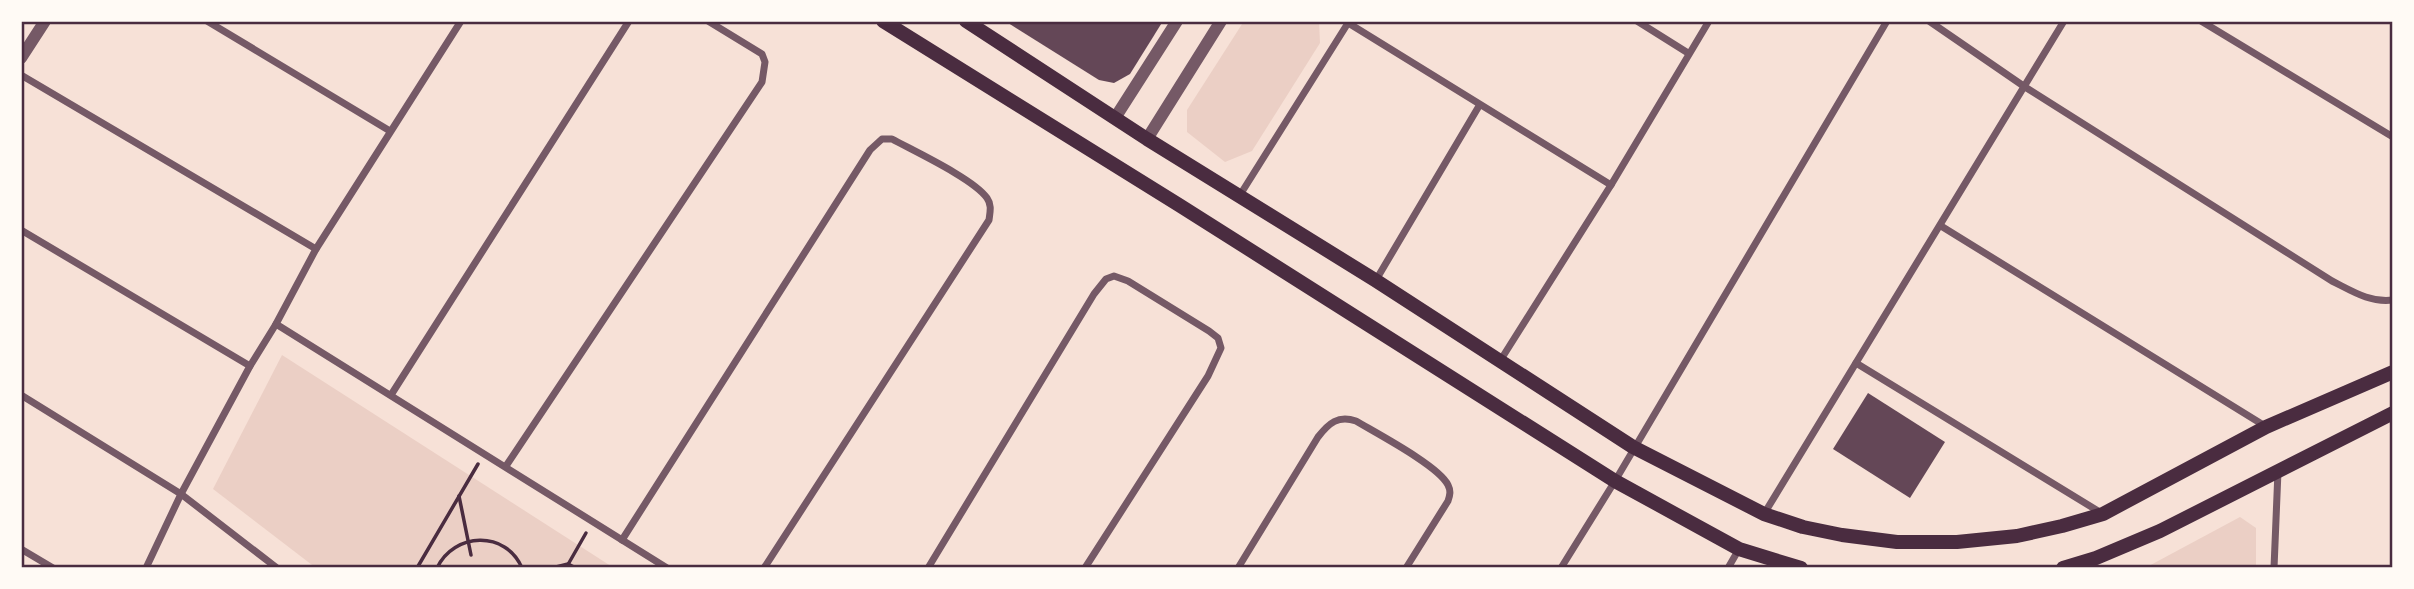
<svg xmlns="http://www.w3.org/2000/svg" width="2414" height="589" font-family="'PT Serif',serif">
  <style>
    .green { fill: #ebcfc5 }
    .building { fill: #644757 }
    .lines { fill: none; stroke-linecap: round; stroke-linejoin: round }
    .path { stroke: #4a2c40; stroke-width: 3.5 }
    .minor { stroke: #755966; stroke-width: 7 }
    .tertiary { stroke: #755966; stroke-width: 12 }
    .secondary { stroke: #4a2c40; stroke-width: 14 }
    .neatline { fill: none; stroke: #4a2c40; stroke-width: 2.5 }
  </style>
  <rect width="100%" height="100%" fill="#f7e1d7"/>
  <g class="green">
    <polygon points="1244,21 1319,21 1320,43 1252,151 1225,162 1187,132 1187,110"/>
    <polygon points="282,355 614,568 316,568 213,489"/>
    <polygon points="2240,517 2256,528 2256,568 2145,568"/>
  </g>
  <g class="building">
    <polygon points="1005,21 1163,21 1130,74 1114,83 1099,80"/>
    <polygon points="1868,393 1945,442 1910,498 1833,449"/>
  </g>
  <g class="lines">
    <g class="path">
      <polyline points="459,496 471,555"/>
      <polyline points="417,568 478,464"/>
      <path d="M 437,568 C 454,532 506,530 522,568"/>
      <polyline points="552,568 568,564 576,568"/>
      <polyline points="566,568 586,533"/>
    </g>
    <g class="minor">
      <polyline points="207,21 390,131"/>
      <polyline points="1345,21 1611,185"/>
      <polyline points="1637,21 1688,53"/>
      <path d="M 1929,21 L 2025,87 L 2332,281 C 2352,291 2370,303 2393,300"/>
      <polyline points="2201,21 2393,137"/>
      <polyline points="21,75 316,249"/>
      <polyline points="1240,195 1348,23"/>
      <polyline points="1941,226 2265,426"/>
      <polyline points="21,230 250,366"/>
      <polyline points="1376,280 1479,106"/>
      <polyline points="276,324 667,568"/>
      <polyline points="1500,361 1611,185 1709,21"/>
      <polyline points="1856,363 2103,514"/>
      <polyline points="21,395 181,494 277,568"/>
      <polyline points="391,395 629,21"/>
      <polyline points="506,466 762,82 765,62 762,54 708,21"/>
      <polyline points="1764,514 2064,21"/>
      <path d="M 622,540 L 870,150 L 882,139 L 892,139 C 914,151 974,179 987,198 C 992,205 990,212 989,220 L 764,568"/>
      <polyline points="21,549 53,568"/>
      <polyline points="146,568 181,494 250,366 276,324 316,249 461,21"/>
      <polyline points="928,568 1094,294 1106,279 1114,276 1128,281 1209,331 1218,338 1221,348 1208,376 1085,568"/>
      <path d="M 1238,568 L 1318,437 C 1329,423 1338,415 1356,421 C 1376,433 1439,466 1448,485 C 1451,491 1450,495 1448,501 L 1406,568"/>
      <polyline points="1561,568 1615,481 1887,21"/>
      <polyline points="1728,568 1739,549"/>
      <polyline points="2274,568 2278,471"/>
    </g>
    <g class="tertiary">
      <polyline points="21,58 45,21"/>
      <polyline points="1115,118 1177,21"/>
      <polyline points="1147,139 1221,21"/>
    </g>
    <g class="secondary">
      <polyline points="883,21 1179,205 1615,481 1739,549 1801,568"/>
      <polyline points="966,21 1147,139 1375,280 1633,447 1764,514 1803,527 1842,535 1897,542 1957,542 2017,536 2062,526 2103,514 2266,427 2393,372"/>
      <polyline points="2063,568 2096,558 2160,531 2393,413"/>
    </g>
  </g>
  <rect width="2414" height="589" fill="none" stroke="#fffaf5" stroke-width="46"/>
  <rect x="23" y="23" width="2368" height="543" class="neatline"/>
</svg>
